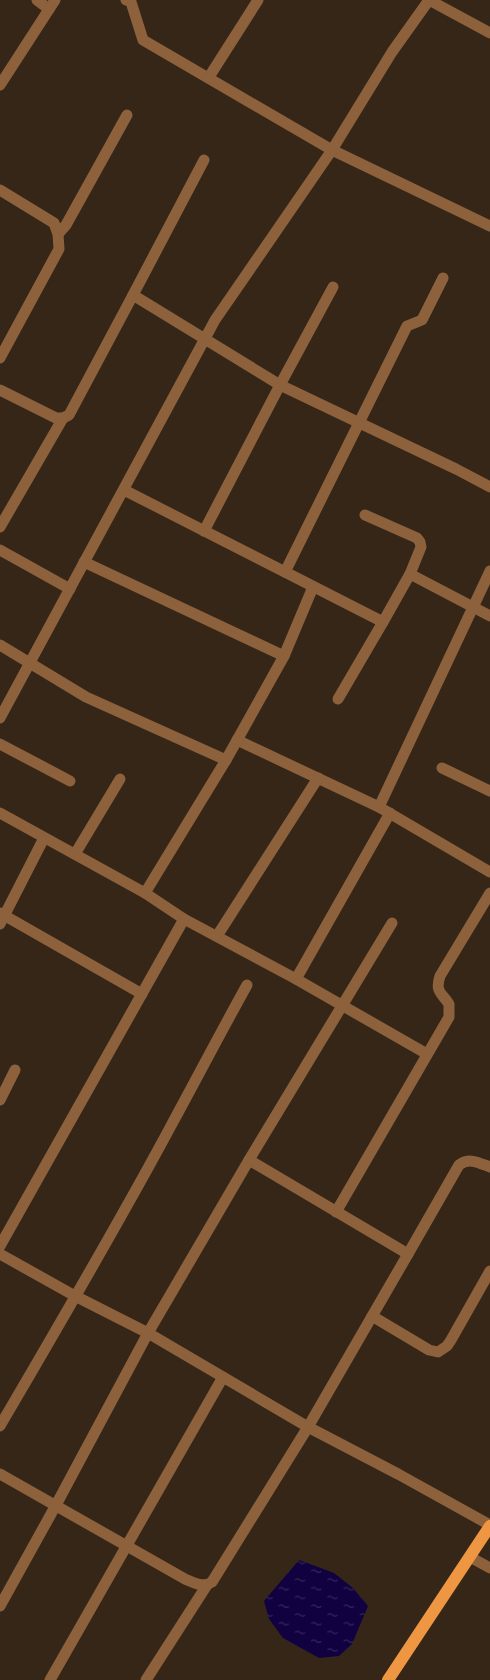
<svg xmlns="http://www.w3.org/2000/svg" width="490" height="1680" font-family="'Crimson Pro',serif">
  <style>
    .water { fill: url(#water-ripples) }
    .lines { fill: none; stroke-linecap: round; stroke-linejoin: round }
    .minor { stroke: #8c613c; stroke-width: 11 }
    .primary { stroke: #ee9642; stroke-width: 12 }
  </style>
  <defs>
    <pattern id="water-ripples" width="26" height="14" patternUnits="userSpaceOnUse" patternTransform="scale(1.25)"><rect width="26" height="14" fill="#120141"/><path d="M2 4q2-2 4 0t4 0M15 11q2-2 4 0t4 0" fill="none" stroke="#35265c"/></pattern>
  </defs>
  <rect width="100%" height="100%" fill="#352618"/>
  <polygon class="water" points="299,1560 334,1573 353,1588 368,1606 352,1644 339,1656 319,1658 283,1638 269,1619 264,1601"/>
  <g class="lines">
    <g class="minor">
      <polyline points="37,0 49,9"/>
      <polyline points="126,0 131,2 143,40 332,150 490,226"/>
      <polyline points="429,0 490,33"/>
      <polyline points="209,77 258,0"/>
      <polyline points="0,85 55,0"/>
      <polyline points="0,190 54,223 58,234 59,249 0,358"/>
      <polyline points="58,234 66,225 127,115"/>
      <polyline points="443,278 422,320 407,326 285,572 383,622 410,574 490,616"/>
      <polyline points="133,295 204,160"/>
      <polyline points="0,390 56,418 63,418 69,415 133,295 280,385 456,469 490,487"/>
      <polyline points="124,490 285,572"/>
      <polyline points="365,515 417,538 420,542 421,547 410,574"/>
      <polyline points="0,527 63,418"/>
      <polyline points="204,531 280,385 333,287"/>
      <polyline points="0,550 70,589"/>
      <polyline points="84,562 284,656"/>
      <polyline points="490,571 379,807 490,872"/>
      <polyline points="0,645 86,697 226,760"/>
      <polyline points="338,699 383,622"/>
      <polyline points="0,718 215,320 332,150 392,52 429,0"/>
      <polyline points="237,740 379,807"/>
      <polyline points="0,744 70,781"/>
      <polyline points="442,768 490,791"/>
      <polyline points="0,813 145,893 184,919 296,979 427,1054"/>
      <polyline points="75,854 120,779"/>
      <polyline points="145,893 226,760 284,656 313,587"/>
      <polyline points="0,913 142,994"/>
      <polyline points="0,924 44,838"/>
      <polyline points="217,936 318,778"/>
      <polyline points="296,979 390,813"/>
      <polyline points="0,1100 15,1070"/>
      <path d="M 336,1212 L 449,1017 L 449,1004 C 441,992 435,992 440,976 L 490,893"/>
      <polyline points="0,1246 184,919"/>
      <polyline points="0,1254 75,1296 148,1333 308,1427 398,1474 490,1525"/>
      <path d="M 408,1254 L 459,1165 C 469,1157 479,1163 490,1167"/>
      <polyline points="372,1316 429,1350 438,1352 447,1346 451,1340 490,1271"/>
      <path d="M 0,1426 C 59,1325 118,1225 173,1122 C 198,1076 222,1030 247,985"/>
      <path d="M 0,1474 L 185,1579 C 194,1583 203,1588 212,1582 L 308,1427 L 408,1254 L 249,1160"/>
      <polyline points="470,1557 490,1568"/>
      <polyline points="0,1606 56,1505 148,1333 249,1160 392,923"/>
      <polyline points="50,1680 223,1377"/>
      <polyline points="146,1680 207,1585"/>
    </g>
    <polyline class="primary" points="388,1680 490,1526"/>
  </g>
</svg>
